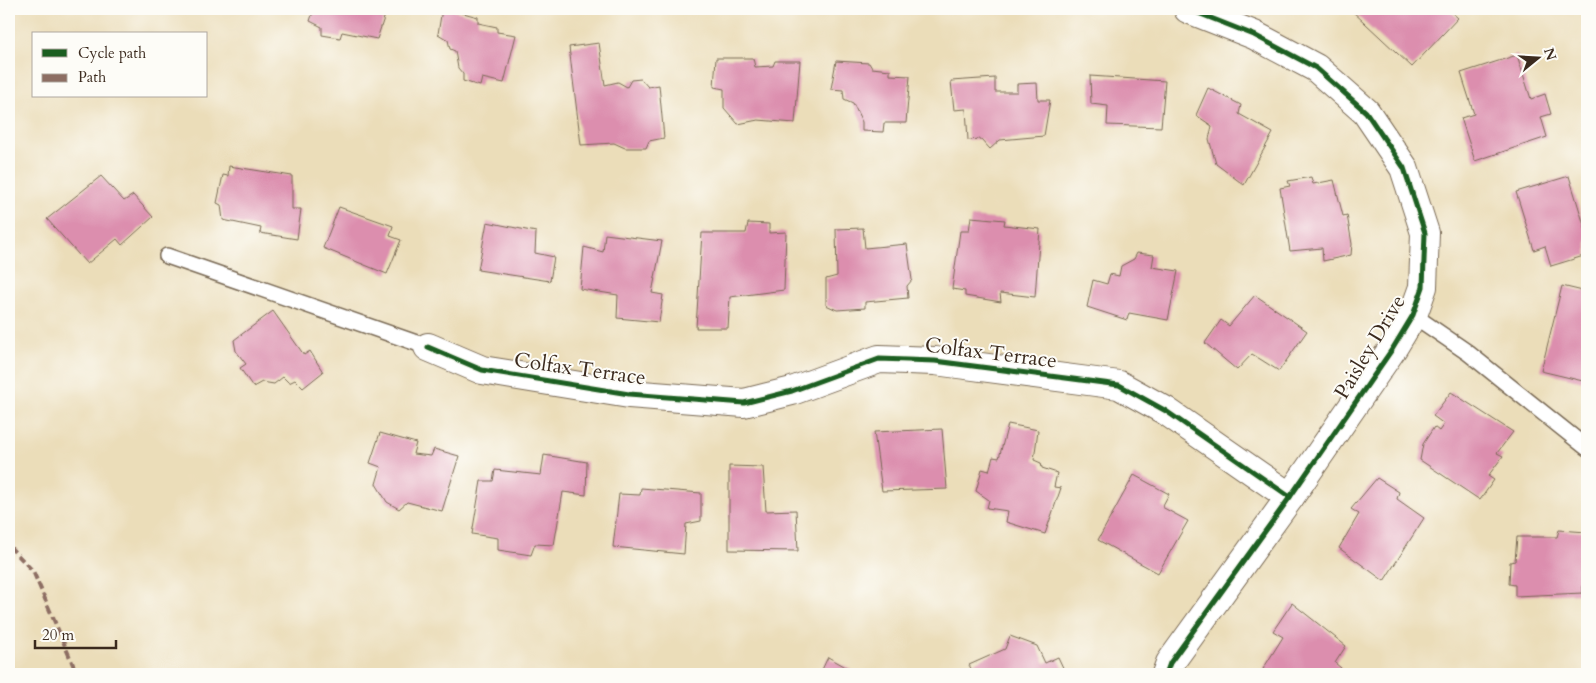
<svg xmlns="http://www.w3.org/2000/svg" width="1596" height="683" font-family="Cardo,serif">
  <style>
    .building { fill: #dc8eae }
    .lines { fill: none; stroke-linecap: round; stroke-linejoin: round }
    .service-casing { stroke: #796954; stroke-width: 18 }
    .minor-casing { stroke: #796954; stroke-width: 30 }
    .service { stroke: #fff; stroke-width: 15 }
    .minor { stroke: #fff; stroke-width: 28 }
    .quiet { stroke: #8d6e63; stroke-width: 4; stroke-dasharray: 8 4; stroke-linecap: butt }
    .cycleway-casing { stroke: #fdfcf7; stroke-width: 8 }
    .cycleway { stroke: #1b5e20; stroke-width: 5 }
    .labels { text-anchor: middle; dominant-baseline: central; stroke-width: 4; stroke-linejoin: round; paint-order: stroke }
    .street-label { font-size: 21px; fill: #3b2a1e; stroke: #fdfcf7 }
  </style>
  <rect width="100%" height="100%" fill="#fdfcf7"/>
  <filter id="ink" filterUnits="userSpaceOnUse"><feTurbulence type="fractalNoise" baseFrequency=".02" numOctaves="2"/><feDisplacementMap in="SourceGraphic" scale="10" xChannelSelector="R" yChannelSelector="G"/><feConvolveMatrix kernelMatrix="1 2 1 2 8 2 1 2 1" color-interpolation-filters="sRGB"/></filter>
  <filter id="wash" filterUnits="userSpaceOnUse"><feTurbulence type="fractalNoise" baseFrequency=".0096" numOctaves="4" result="noise"/><feDisplacementMap in="SourceGraphic" scale="20" xChannelSelector="R" yChannelSelector="G"/><feGaussianBlur stdDeviation="1.12" result="paint"/><feColorMatrix in="noise" values="0 0 0 0 0 0 0 0 0 0 0 0 0 0 0 0 0 1.4 0 .05"/><feComposite in="paint" operator="in"/></filter>
  <g filter="url(#wash)">
    <rect width="100%" height="100%" fill="#ebddb9"/>
    <g id="blocks">
      <g class="building">
        <polygon points="314,9 387,9 377,39 342,32 340,38 322,35 322,27 310,21"/>
        <polygon points="442,9 448,9 478,17 478,23 497,27 497,32 516,35 504,83 482,78 480,86 463,81 463,74 458,68 455,51 450,49 448,40 438,34"/>
        <polygon points="1350,9 1448,9 1458,18 1412,67"/>
        <polygon points="599,43 605,85 618,82 627,87 631,80 641,79 648,87 659,85 664,138 649,141 646,148 625,148 614,143 581,145 569,47"/>
        <polygon points="1517,55 1531,99 1545,94 1551,114 1541,117 1547,137 1475,161 1461,118 1474,114 1461,73"/>
        <polygon points="716,58 753,58 755,67 773,66 775,61 800,61 795,123 758,120 738,124 724,108 724,89 714,87"/>
        <polygon points="836,61 869,63 872,68 890,70 890,75 910,76 906,123 884,123 883,132 862,131 862,122 853,103 844,99 843,90 831,89"/>
        <polygon points="1090,76 1165,81 1161,127 1107,125 1108,106 1091,104"/>
        <polygon points="995,78 995,92 1017,92 1017,84 1037,83 1038,100 1050,100 1044,136 1000,140 990,149 981,139 968,140 966,109 954,110 951,81"/>
        <polygon points="1208,88 1241,105 1239,114 1273,133 1244,185 1216,164 1209,139 1212,126 1196,115"/>
        <polygon points="229,166 292,176 292,209 301,209 297,239 260,233 261,228 223,220 221,205 217,203 223,175 228,176"/>
        <polygon points="101,176 124,201 133,195 153,217 122,245 117,239 87,264 47,219"/>
        <polygon points="1569,176 1587,235 1587,255 1551,266 1545,246 1534,250 1516,192"/>
        <polygon points="1311,177 1313,184 1334,180 1343,216 1347,215 1352,244 1351,255 1323,261 1322,248 1290,251 1280,188 1290,186 1288,181"/>
        <polygon points="339,207 393,226 390,236 401,240 387,274 323,248"/>
        <polygon points="971,217 1005,220 1004,225 1040,229 1035,297 1000,293 1001,302 965,296 965,291 952,289 960,231 969,231"/>
        <polygon points="487,222 536,232 535,253 554,257 550,281 478,270"/>
        <polygon points="748,223 769,224 769,233 786,232 784,290 730,297 728,328 696,328 702,233 746,233"/>
        <polygon points="863,228 865,248 907,244 912,280 907,286 908,298 865,302 865,308 837,310 826,305 826,279 837,276 836,229"/>
        <polygon points="605,234 662,241 652,293 663,295 659,322 617,318 618,295 580,289 584,247 603,252"/>
        <polygon points="1137,253 1154,255 1152,267 1178,271 1168,320 1129,313 1127,320 1087,307 1093,280 1107,284 1110,274 1119,276 1121,266 1134,259"/>
        <polygon points="1562,286 1587,292 1587,382 1541,371"/>
        <polygon points="1255,295 1307,331 1279,371 1252,354 1237,370 1205,343 1221,320 1229,326"/>
        <polygon points="273,311 304,355 310,351 323,372 303,388 295,380 289,383 283,377 274,384 262,382 253,387 240,368 246,364 236,351 234,340"/>
        <polygon points="1451,392 1513,432 1497,453 1503,456 1488,476 1494,480 1480,500 1420,460 1423,444 1434,427 1439,431 1444,424 1433,416"/>
        <polygon points="1008,424 1038,430 1034,460 1041,463 1042,468 1057,473 1054,487 1061,488 1045,534 1006,522 1008,511 987,508 989,500 976,491 982,469 989,471 993,457 999,458"/>
        <polygon points="942,429 947,489 882,491 874,432"/>
        <polygon points="380,433 416,443 413,454 431,456 434,449 459,456 442,511 407,502 399,509 387,502 376,484 381,467 370,463"/>
        <polygon points="544,455 587,462 586,495 563,492 554,545 535,544 531,555 498,550 498,538 472,534 481,481 493,481 495,470 541,475"/>
        <polygon points="729,466 763,467 766,511 796,510 798,551 729,550"/>
        <polygon points="1134,475 1169,494 1162,507 1188,521 1158,573 1098,540"/>
        <polygon points="1377,478 1399,492 1397,499 1424,518 1384,581 1339,548 1359,514 1351,509"/>
        <polygon points="641,488 701,493 701,521 686,524 684,554 613,547 619,494 640,495"/>
        <polygon points="1559,530 1587,532 1587,563 1582,563 1583,593 1515,596 1515,585 1509,584 1510,562 1515,561 1517,537 1557,537"/>
        <polygon points="1292,603 1346,646 1335,663 1341,668 1338,674 1270,674 1263,669 1283,637 1273,631"/>
        <polygon points="1010,636 1037,646 1045,663 1058,657 1066,674 974,674 969,665 1005,649"/>
        <polygon points="828,657 853,671 852,674 820,674"/>
      </g>
    </g>
  </g>
  <g filter="url(#ink)">
    <use href="#blocks" fill-opacity="0" stroke="#796954" stroke-width="1"/>
    <g class="lines">
      <g class="service-casing">
        <g id="service">
          <polyline points="167,256 428,347"/>
          <polyline points="1413,315 1467,352 1587,448"/>
        </g>
      </g>
      <g class="minor-casing">
        <g id="minor">
          <polyline points="428,347 482,370 629,394 744,403 792,391 879,359 935,361 1119,385 1166,411 1290,497"/>
          <polyline points="1166,674 1170,663 1290,497 1393,348 1413,315 1423,287 1425,233 1404,168 1366,112 1316,68 1254,35 1188,9"/>
        </g>
      </g>
      <use href="#service" class="service"/>
      <use href="#minor" class="minor"/>
      <polyline class="quiet" points="9,546 33,571 77,674"/>
      <g class="cycleway-casing">
        <g id="cycleway">
          <polyline points="428,347 482,370 629,394 744,403 792,391 879,359 935,361 1119,385 1166,411 1290,497"/>
          <polyline points="1166,674 1170,663 1290,497 1393,348 1413,315 1423,287 1425,233 1404,168 1366,112 1316,68 1254,35 1188,9"/>
        </g>
      </g>
      <use href="#cycleway" class="cycleway"/>
    </g>
  </g>
  <g class="labels">
    <g class="street-label">
      <text transform="translate(1370 347) rotate(-59)">Paisley Drive</text>
      <text transform="translate(991 353) rotate(7)">Colfax Terrace</text>
      <text transform="translate(580 369) rotate(8)">Colfax Terrace</text>
    </g>
  </g>
  <rect width="1596" height="683" fill="none" stroke="#fdfcf7" stroke-width="30"/>
  <rect x="32" y="32" width="175" height="65" fill="#fdfcf7" stroke="#afa8a0"/>
  <rect x="42" y="49" width="25" height="8" fill="#1b5e20" stroke="#afa8a0"/>
  <text x="78" y="58" font-size="15" fill="#3b2a1e">Cycle path</text>
  <rect x="42" y="74" width="25" height="8" fill="#8d6e63" stroke="#afa8a0"/>
  <text x="78" y="82" font-size="15" fill="#3b2a1e">Path</text>
  <g transform="translate(1538 58) rotate(72)" stroke="#fdfcf7" stroke-width="4" paint-order="stroke">
  <path d="M0-4L9 19L0 12L-9 19Z" fill="#3b2a1e"/>
  <text y="-8" font-size="14" font-weight="bold" text-anchor="middle" fill="#3b2a1e">N</text>
  </g>
  <path d="M35 640v8h81v-8" fill="none" stroke="#3b2a1e" stroke-width="2.5"/>
  <text x="42" y="640" font-size="15" fill="#3b2a1e" stroke="#fdfcf7" stroke-width="4" paint-order="stroke">20 m</text>
</svg>
